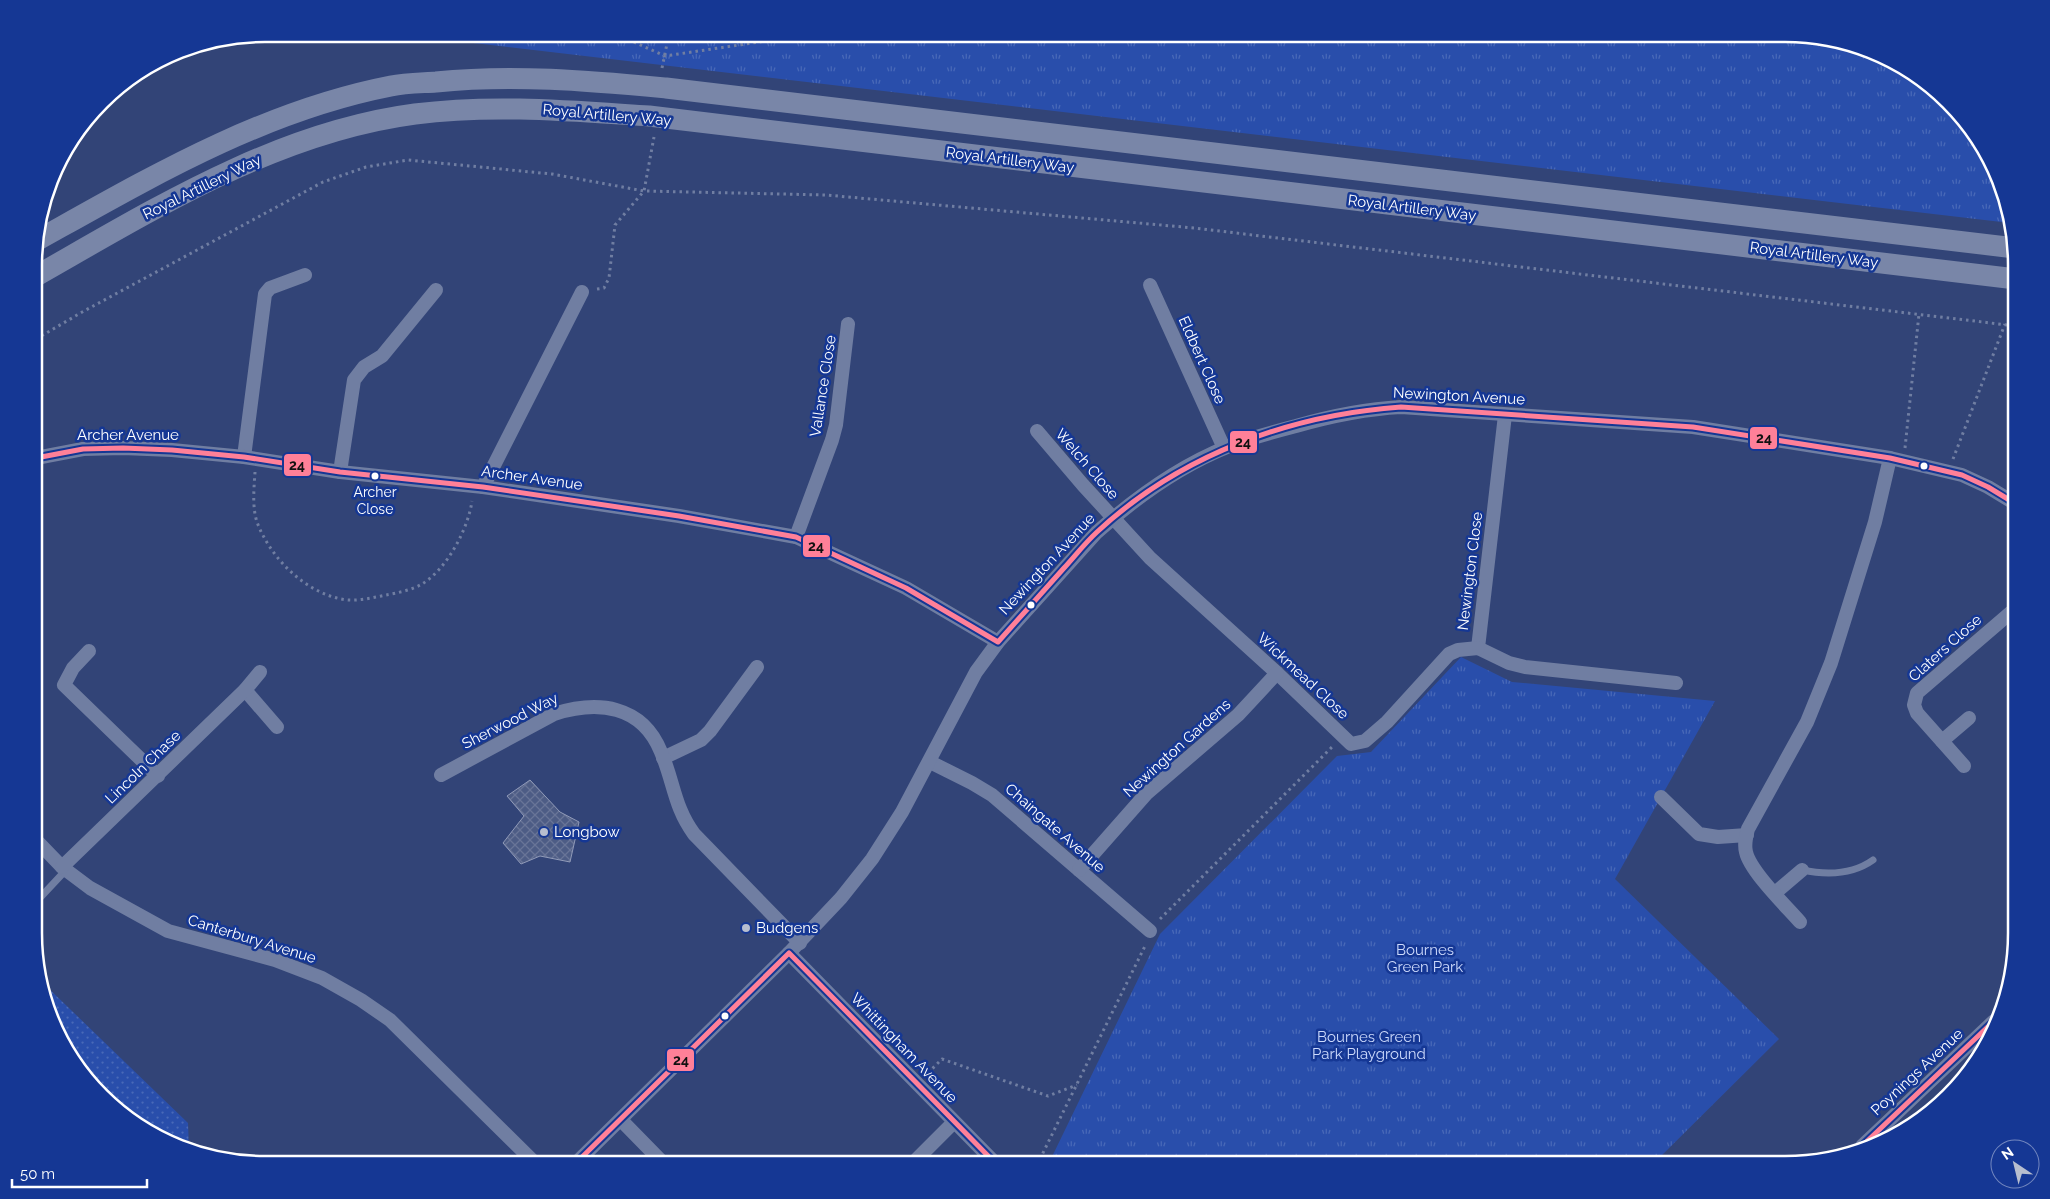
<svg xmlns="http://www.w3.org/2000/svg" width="2050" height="1199" font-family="Raleway,sans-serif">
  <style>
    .grass { fill: url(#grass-tufts) }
    .garden { fill: url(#garden-dots) }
    .building { fill: url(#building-cross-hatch); stroke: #909ab8 }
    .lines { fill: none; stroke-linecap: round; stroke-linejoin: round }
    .path { stroke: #707ea2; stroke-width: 3; stroke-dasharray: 2.5 4; stroke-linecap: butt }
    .lane { stroke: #707ea2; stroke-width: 7 }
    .street { stroke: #707ea2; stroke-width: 14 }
    .primary { stroke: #7986a8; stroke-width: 21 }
    .bus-1-casing { stroke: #153794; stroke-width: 9 }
    .bus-1 { stroke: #ff8098; stroke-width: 5 }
    .bus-dot { fill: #fff; stroke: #153794; stroke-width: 2 }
    .poi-dot { fill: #b7becf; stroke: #153794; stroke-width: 2 }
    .labels { text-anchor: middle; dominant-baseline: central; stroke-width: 5; stroke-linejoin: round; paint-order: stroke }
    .bus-label { font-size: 14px; fill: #fff; stroke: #153794 }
    .street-label { font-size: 15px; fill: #fff; stroke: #153794 }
    .poi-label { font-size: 15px; fill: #fff; stroke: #153794; text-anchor: start }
    .park-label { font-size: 15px; fill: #cddafc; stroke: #153794 }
    .rim { fill: none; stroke: #fff; stroke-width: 2.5 }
    .line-badge { stroke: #153794; stroke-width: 2 }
    .pale-badge-label { font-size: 14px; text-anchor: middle; font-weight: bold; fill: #111 }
  </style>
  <defs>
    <pattern id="grass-tufts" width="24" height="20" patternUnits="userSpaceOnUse" patternTransform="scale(1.25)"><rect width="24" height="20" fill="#294eab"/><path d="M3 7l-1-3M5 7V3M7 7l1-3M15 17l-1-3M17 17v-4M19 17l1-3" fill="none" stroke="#4969b8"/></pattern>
    <pattern id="garden-dots" width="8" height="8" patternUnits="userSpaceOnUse" patternTransform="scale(1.25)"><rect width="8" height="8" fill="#294eab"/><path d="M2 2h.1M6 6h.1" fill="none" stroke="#4969b8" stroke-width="1.8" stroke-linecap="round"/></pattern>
    <pattern id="building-cross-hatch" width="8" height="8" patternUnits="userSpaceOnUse" patternTransform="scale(1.25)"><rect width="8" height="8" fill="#4d5c85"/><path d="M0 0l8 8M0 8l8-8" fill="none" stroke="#687497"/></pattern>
  </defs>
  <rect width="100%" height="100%" fill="#324477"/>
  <g class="grass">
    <polygon points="397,34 1785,34 1845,42 1901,65 1977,137 2004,191 2010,223"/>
    <polygon points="1461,657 1512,682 1715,701 1615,879 1779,1039 1652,1165 1048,1165 1160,934 1337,756 1371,752"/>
  </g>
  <polygon class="garden" points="42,982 188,1123 189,1150 149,1134 73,1062"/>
  <polygon class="building" points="530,780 560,812 579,822 570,862 540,856 521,864 503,843 524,816 507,796"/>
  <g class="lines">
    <g class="path">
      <polyline points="616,34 665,56 813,34"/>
      <polyline points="662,68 669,34"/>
      <polyline points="597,289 604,288 609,278 615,225 644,191 654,137"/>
      <polyline points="36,339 84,311 323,182 366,167 408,160 552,174 644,191 826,195 1194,228 2016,326"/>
      <polyline points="1905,448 1919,314"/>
      <polyline points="1953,459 2005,324"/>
      <path d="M 255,472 C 254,488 252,507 257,522 C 270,557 303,591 341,599 C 356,602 371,598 386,595 C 397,593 412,590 422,584 C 447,569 468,529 472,501"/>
      <polyline points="1160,919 1332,747"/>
      <polyline points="928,1073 942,1059 1048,1096 1077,1085"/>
      <polyline points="1037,1165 1146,944"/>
    </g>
    <g class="lane">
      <path d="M 1802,870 C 1826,875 1852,875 1873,860"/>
      <polyline points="36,902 66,870"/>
    </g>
    <g class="street">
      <polyline points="1150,285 1224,448"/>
      <polyline points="1505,415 1478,648 1509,663 1525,667 1676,683"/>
      <polyline points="1037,431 1083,485 1150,558 1277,673 1351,744 1365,741 1387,722 1449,654 1458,650 1478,648"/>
      <polyline points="244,457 265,294 270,288 305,275"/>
      <polyline points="36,458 83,449 123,448 172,450 244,457 340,472 483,487 679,516 796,537 906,588 998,642"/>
      <polyline points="340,472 354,380 364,367 382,356 436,290"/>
      <polyline points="483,487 582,292"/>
      <polyline points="796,537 832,440 836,425 848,324"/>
      <polyline points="89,651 73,668 64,685 158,776"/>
      <polyline points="245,690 277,727"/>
      <polyline points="1942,741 1969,718"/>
      <polyline points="663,758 701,740 710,731 757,667"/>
      <polyline points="930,762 972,783 992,795 1150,931"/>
      <polyline points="1964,766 1917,713 1914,705 1917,693 2016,608"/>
      <path d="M 441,775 L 554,714 C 598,700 642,705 661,752 C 674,782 674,807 694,834 L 800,943"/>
      <polyline points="1661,797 1699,834 1718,837 1747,835"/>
      <polyline points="36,840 62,867 90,888 168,931 275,960 322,978 361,1000 390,1020 537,1165"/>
      <polyline points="62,867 245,690 260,672"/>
      <polyline points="1079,870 1146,794 1238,715 1277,673"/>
      <polyline points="1775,893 1802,870"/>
      <path d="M 1800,922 C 1786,906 1750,871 1746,852 C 1744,844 1746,837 1748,829 L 1807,722 L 1831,663 L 1875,522 L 1890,458"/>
      <polyline points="789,953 997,1165"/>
      <polyline points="621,1120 665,1165"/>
      <polyline points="1862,1146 1994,1021"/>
      <path d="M 574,1165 L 789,953 L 841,898 L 872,859 L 902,812 L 976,672 L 998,642 L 1096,533 C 1134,499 1180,466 1227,447 C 1249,438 1273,432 1296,426 C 1331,416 1365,409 1401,407 L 1693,427 L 1890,458 L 1962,475 L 1988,487 L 2016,504"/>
      <polyline points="911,1165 954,1122"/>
    </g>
    <g class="primary">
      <path d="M 36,241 C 149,178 262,111 391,86 C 405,83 421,83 436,82 C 513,74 589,81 666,88 L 2015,248"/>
      <path d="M 36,276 C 154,209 277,132 415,114 C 493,104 571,111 649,116 L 2016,279"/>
    </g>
    <g class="bus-1-casing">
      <g id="bus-1">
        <path d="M 36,458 L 83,449 L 123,448 L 172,450 L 244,457 L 340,472 L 483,487 L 679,516 L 796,537 L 906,588 L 998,642 C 1020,617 1042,593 1064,568 C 1075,556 1085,543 1097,532 C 1180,455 1289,415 1401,407 L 1693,427 L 1890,458 L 1962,475 L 1988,487 L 2016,504"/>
        <polyline points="1862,1146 1994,1021"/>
        <polyline points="574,1165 789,953 997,1165"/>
      </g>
    </g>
    <use href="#bus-1" class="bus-1"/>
  </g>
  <g class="bus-dot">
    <circle cx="1924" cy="466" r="4.5"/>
    <circle cx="375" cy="476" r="4.5"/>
    <circle cx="1031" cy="605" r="4.5"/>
    <circle cx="725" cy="1016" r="4.5"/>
  </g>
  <g class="poi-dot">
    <circle cx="544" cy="832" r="5"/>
    <circle cx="746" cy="928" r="5"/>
  </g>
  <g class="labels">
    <g class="bus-label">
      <text x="375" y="492">Archer<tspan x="375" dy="17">Close</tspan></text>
    </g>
    <g class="street-label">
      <text transform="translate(607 115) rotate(5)">Royal Artillery Way</text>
      <text transform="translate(1010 160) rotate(7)">Royal Artillery Way</text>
      <text transform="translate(202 187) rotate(-26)">Royal Artillery Way</text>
      <text transform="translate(1412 208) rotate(7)">Royal Artillery Way</text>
      <text transform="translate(1814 255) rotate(7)">Royal Artillery Way</text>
      <text transform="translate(1202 360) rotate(66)">Eldbert Close</text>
      <text transform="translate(823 386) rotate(-81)">Vallance Close</text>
      <text transform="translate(1459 396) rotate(3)">Newington Avenue</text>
      <text x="128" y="435">Archer Avenue</text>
      <text transform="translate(1087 464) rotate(49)">Welch Close</text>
      <text transform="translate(532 478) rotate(8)">Archer Avenue</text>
      <text transform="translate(1047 564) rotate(-47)">Newington Avenue</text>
      <text transform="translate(1470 571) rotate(-83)">Newington Close</text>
      <text transform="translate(1945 648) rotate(-42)">Claters Close</text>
      <text transform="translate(1303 676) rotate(43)">Wickmead Close</text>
      <text transform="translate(510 721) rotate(-27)">Sherwood Way</text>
      <text transform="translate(1177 748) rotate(-42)">Newington Gardens</text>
      <text transform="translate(143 767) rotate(-44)">Lincoln Chase</text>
      <text transform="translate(1055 828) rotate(41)">Chaingate Avenue</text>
      <text transform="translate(252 939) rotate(17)">Canterbury Avenue</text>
      <text transform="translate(904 1048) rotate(46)">Whittingham Avenue</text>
      <text transform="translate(1917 1072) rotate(-43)">Poynings Avenue</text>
    </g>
    <g class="poi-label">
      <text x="554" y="832">Longbow</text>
      <text x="756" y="928">Budgens</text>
    </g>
    <g class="park-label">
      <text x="1425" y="950">Bournes<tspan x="1425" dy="17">Green Park</tspan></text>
      <text x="1369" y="1037">Bournes Green<tspan x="1369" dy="17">Park Playground</tspan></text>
    </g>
  </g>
  <path d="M0 0H2050V1199H0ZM265 42H1785A223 223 0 0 1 2008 265V933A223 223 0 0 1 1785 1156H265A223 223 0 0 1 42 933V265A223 223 0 0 1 265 42Z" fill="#153794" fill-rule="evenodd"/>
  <path class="rim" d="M265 42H1785A223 223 0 0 1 2008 265V933A223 223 0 0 1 1785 1156H265A223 223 0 0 1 42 933V265A223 223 0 0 1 265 42Z"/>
  <g class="line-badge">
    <rect x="1749" y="426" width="29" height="24" rx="5" fill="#ff8098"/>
    <rect x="1229" y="430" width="29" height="24" rx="5" fill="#ff8098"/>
    <rect x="283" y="453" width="29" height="24" rx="5" fill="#ff8098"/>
    <rect x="802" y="534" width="29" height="24" rx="5" fill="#ff8098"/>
    <rect x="666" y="1048" width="29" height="24" rx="5" fill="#ff8098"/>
  </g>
  <g class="pale-badge-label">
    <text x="1764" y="443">24</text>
    <text x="1243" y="447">24</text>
    <text x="297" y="470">24</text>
    <text x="816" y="551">24</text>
    <text x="681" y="1065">24</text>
  </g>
  <g transform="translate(2015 1164) rotate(325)"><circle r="24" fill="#153794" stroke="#7387bf"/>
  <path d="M0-4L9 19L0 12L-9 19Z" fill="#b7becf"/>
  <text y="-8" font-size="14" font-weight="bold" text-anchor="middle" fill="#ffffff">N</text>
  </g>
  <path d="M12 1179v8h135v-8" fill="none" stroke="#ffffff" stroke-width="2.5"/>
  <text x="20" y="1179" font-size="15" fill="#ffffff" stroke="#153794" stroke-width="4" paint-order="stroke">50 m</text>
</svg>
